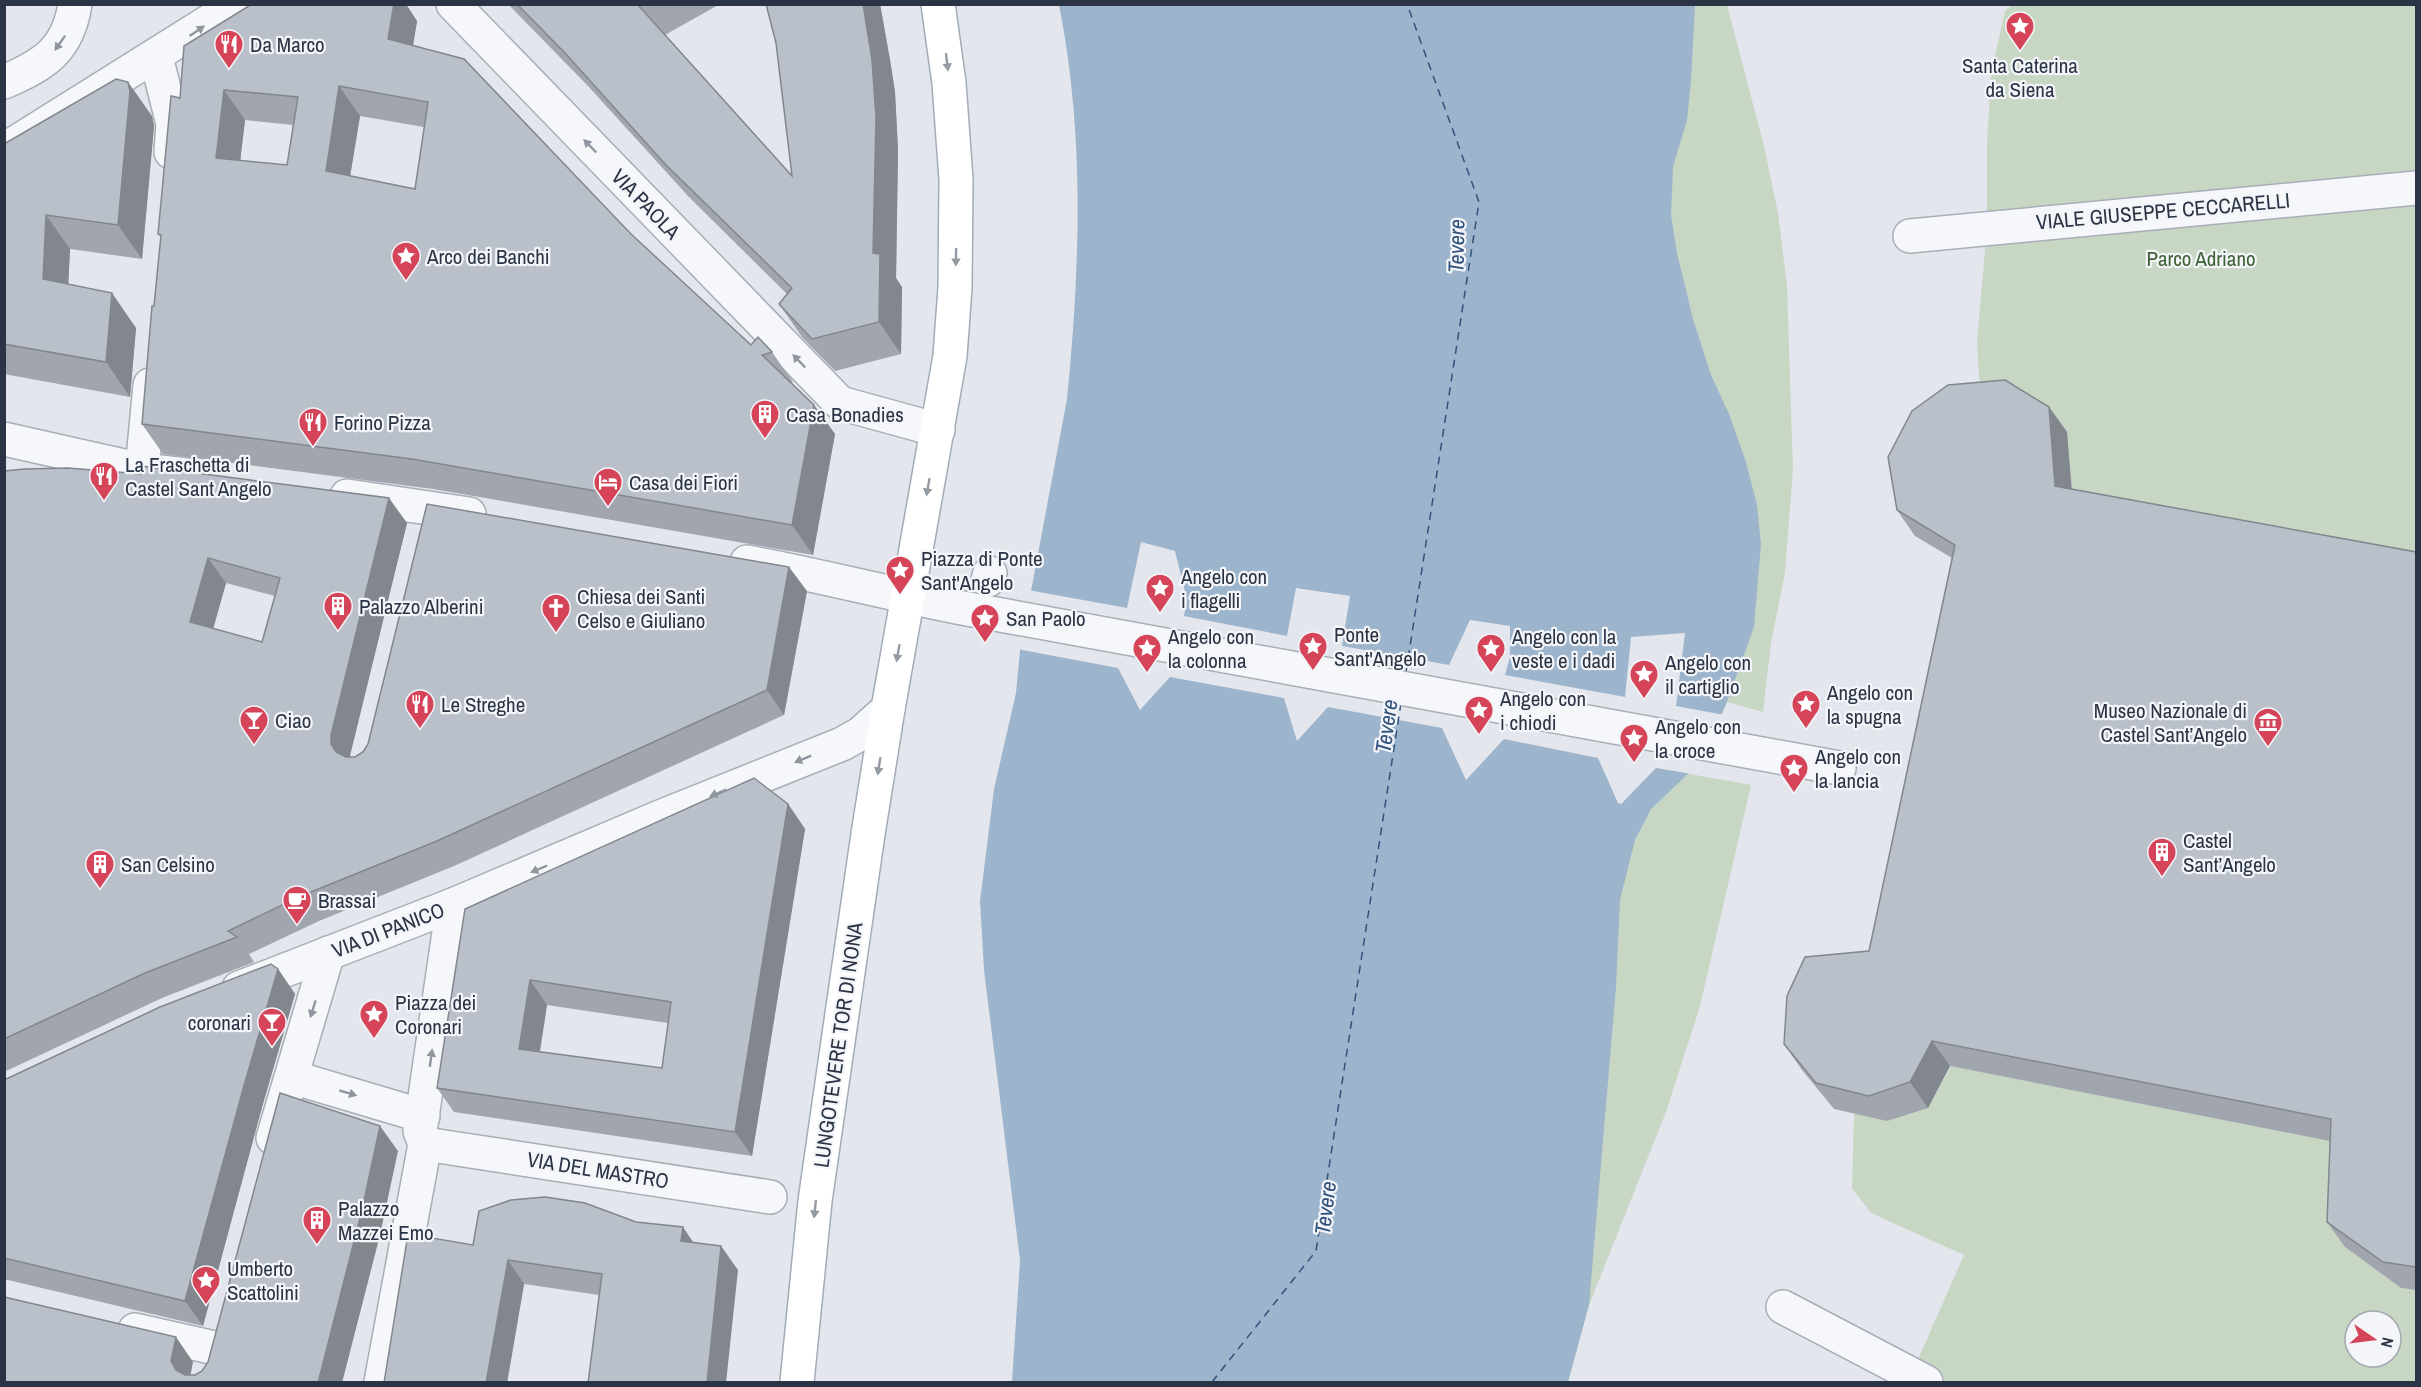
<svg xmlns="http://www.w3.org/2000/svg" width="2421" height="1387" font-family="'Archivo Narrow',sans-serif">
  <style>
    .green { fill: #c8d6c4; fill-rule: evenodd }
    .water { fill: #9db4cd }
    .pier { fill: #e3e6ec }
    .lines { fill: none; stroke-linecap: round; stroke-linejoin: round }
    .ferry { stroke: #31527c; stroke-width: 1.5; stroke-dasharray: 8 6; stroke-linecap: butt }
    .minor-casing { stroke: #a8adb7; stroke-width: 36 }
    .major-casing { stroke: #a2abb8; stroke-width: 36 }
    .minor { stroke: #f6f7fa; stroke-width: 33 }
    .major { stroke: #fff; stroke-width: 33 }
    .wall { fill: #a0a5ae; fill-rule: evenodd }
    .shaded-wall { fill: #82868d }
    .building { fill: #bac0ca; stroke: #82868d; stroke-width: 1.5; fill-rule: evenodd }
    .oneway { fill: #9096a0 }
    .oneway2 { fill: #949aa2 }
    .labels { text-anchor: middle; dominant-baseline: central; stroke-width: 4.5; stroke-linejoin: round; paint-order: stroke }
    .poi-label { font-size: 21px; fill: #2a3445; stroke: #f3f5f9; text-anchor: start }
    .street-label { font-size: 21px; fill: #2a3445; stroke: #f3f5f9 }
    .park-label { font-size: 21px; fill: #3e6236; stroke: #f3f5f9 }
    .water-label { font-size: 22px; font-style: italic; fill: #31527c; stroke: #f3f5f9 }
  </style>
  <rect width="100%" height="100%" fill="#e3e6ec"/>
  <g class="green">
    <polygon points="1615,5 1727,5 1764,146 1778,213 1787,286 1793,470 1785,572 1771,643 1763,712 1727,702 1710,689"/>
    <polygon points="2012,5 2416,5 2416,575 2073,511 1981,409 1977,341 1987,228 1987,144 1991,74 2005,11"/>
    <polygon points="1656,768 1751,785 1700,1006 1666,1112 1589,1305 1568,1382 1510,1382 1598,957"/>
    <path d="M 1951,1066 L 2349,1144 L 2345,1247 L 2401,1288 L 2416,1290 L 2416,1382 L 1908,1382 L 1964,1255 L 1871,1213 L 1852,1188 L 1854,1114 L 1932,1101 ZM 2355,1321 L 2391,1321 L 2391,1357 L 2355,1357 Z"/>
  </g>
  <path class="water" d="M 1059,5 L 1695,5 L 1691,81 L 1687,120 L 1673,167 L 1671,215 L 1677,253 L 1693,319 L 1711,375 L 1729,414 L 1746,462 L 1757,505 L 1761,544 L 1754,627 L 1727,702 L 1714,732 L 1689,773 L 1651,809 L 1635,840 L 1620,900 L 1616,987 L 1589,1305 L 1568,1382 L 1012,1382 L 1020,1260 L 984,970 L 980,901 L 994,789 L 1016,693 L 1020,650 L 1067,399 C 1080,268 1085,134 1059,5 Z"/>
  <polygon class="pier" points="1141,542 1175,551 1187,600 1184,616 1287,636 1296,588 1350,596 1342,646 1449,665 1470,620 1510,626 1510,657 1505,675 1625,697 1631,637 1685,633 1676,706 1725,715 1717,733 1692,774 1656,768 1621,804 1618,803 1598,758 1504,739 1466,780 1442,728 1328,707 1297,741 1284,698 1170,677 1140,710 1118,668 1017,649 1028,590 1127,608"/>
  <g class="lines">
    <g class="ferry">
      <polyline points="1406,672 1479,202 1407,4"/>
      <polyline points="1212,1382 1316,1251 1401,703"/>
    </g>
    <g class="minor-casing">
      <g id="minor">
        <polyline points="453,4 840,403 938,430"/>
        <polyline points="156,57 173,124 171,152"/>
        <path d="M 4,82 C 44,65 68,50 75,4"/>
        <polyline points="4,150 237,4"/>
        <polyline points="1910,236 2416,188"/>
        <polyline points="4,439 142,470 186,475"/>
        <polyline points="142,470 150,385"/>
        <polyline points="347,496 469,514"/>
        <path d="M 747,562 C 818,575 887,593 957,607 L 1839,768"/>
        <polyline points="988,580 990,573"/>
        <polyline points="239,988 453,905 660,817 842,744 860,734 888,709"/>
        <polyline points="292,1077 423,1116"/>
        <polyline points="273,1138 328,953"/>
        <polyline points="425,1144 770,1197"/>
        <polyline points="1783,1307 1926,1382"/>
        <polyline points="135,1330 215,1348"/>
        <polyline points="381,1382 425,1144 420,1131 453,905"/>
      </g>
    </g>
    <g class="major-casing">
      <polyline id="major" points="797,1382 815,1201 868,834 888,709 950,356 955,288 956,179 949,83 938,4"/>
    </g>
    <use href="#minor" class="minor"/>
    <use href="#major" class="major"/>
  </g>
  <g class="wall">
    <polygon points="508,4 720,4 665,35 792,176 776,43 766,4 880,4 890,60 895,92 898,150 896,278 902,287 901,354 835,371 802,337 779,304 787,294 689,197 588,86"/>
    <path d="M 417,21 L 413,46 L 631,234 L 751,345 L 772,352 L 793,382 L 791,382 L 835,434 L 813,555 L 433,489 L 163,454 L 142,424 L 161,238 L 158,234 L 180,98 ZM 360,116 L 424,127 L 415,189 L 350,176 ZM 245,120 L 293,125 L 287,165 L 240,161 Z"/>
    <polygon points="152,116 154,126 142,259 70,249 68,284 136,328 130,397 4,374 4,144"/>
    <polygon points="2049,407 2067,432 2072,489 2416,552 2416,1290 2401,1288 2345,1247 2327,1222 2330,1141 1950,1066 1928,1108 1887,1121 1834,1109 1802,1070 1784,1044 1869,951 1952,558 1915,536 1897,510"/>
    <path d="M 4,471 L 407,523 L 349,757 L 355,757 L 807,591 L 784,715 L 454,866 L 319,921 L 249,954 L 254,962 L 162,998 L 4,1072 ZM 226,583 L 275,596 L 262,642 L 213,628 Z"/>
    <path d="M 788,804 L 805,829 L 752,1156 L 454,1112 L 437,1088 L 465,909 ZM 547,1005 L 668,1023 L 662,1068 L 540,1052 Z"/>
    <polygon points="278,969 295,994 262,1107 203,1326 8,1280 4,1280 4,1080"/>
    <polygon points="694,1243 738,1270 599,1295 524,1284 507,1383 384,1383 473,1245"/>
  </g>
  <g class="shaded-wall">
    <polygon points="394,4 406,4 417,21 409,69 388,39"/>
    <polygon points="863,4 880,4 890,60 895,92 898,150 896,278 902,287 901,354 879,322 873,253"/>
    <polygon points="128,82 152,116 154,126 142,259 118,225"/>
    <polygon points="339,86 360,116 346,201 326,171"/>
    <polygon points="224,90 245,120 237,188 216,158"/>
    <polygon points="46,215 70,249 67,313 43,279"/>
    <polygon points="112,293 136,328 130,397 106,362"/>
    <polygon points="814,405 835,434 813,555 792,525"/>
    <polygon points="2049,407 2067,432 2073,511 2055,486"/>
    <polygon points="389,498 407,523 349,760 336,752 331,744 331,735"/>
    <polygon points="208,558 226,583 208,647 190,622"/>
    <polygon points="789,567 807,591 784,715 767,690"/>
    <polygon points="788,804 805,829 752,1156 735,1132"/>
    <polygon points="278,969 295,994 262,1107 203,1326 185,1301 245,1082"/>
    <polygon points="530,980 547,1005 536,1074 519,1049"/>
    <polygon points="1932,1041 1950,1066 1928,1108 1910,1082"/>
    <polygon points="380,1126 398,1151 380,1235 342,1383 318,1383"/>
    <polygon points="683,1227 699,1251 681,1241"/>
    <polygon points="721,1246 738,1270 726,1383 707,1383"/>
    <polygon points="508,1260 524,1284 507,1383 486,1383"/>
    <polygon points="176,1337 193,1362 189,1383 176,1370 171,1361"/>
  </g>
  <g class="building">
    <path d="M 252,4 L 394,4 L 388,39 L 464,59 L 631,234 L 751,345 L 758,337 L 772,352 L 762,355 L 814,405 L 792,525 L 412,459 L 142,424 L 152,306 L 154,306 L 161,235 L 158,234 L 171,96 L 180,98 L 184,46 ZM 339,86 L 428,102 L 415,189 L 326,171 ZM 224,90 L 298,97 L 287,165 L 216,158 Z"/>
    <polygon points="517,4 639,4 638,5 792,176 776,43 766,4 863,4 872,60 876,117 873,253 880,254 879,322 812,339 779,304 792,288 666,165 565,53"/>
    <polygon points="116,79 128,82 130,91 118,225 46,215 43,279 112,293 106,362 4,344 4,144"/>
    <polygon points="2005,380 2049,407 2055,486 2416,552 2416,1267 2383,1262 2327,1222 2331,1119 1932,1041 1910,1082 1869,1096 1816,1083 1784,1044 1787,996 1805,957 1869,951 1955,545 1897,510 1888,457 1912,411 1948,385"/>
    <path d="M 142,466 L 389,498 L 331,735 L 331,744 L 336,752 L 346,757 L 355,757 L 363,752 L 368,744 L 427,504 L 789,567 L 767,690 L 437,841 L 301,896 L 228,931 L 237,937 L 145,973 L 4,1039 L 4,471 L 25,469 L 68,468 L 141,474 ZM 208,558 L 280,578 L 262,642 L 190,622 Z"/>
    <path d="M 754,778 L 788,804 L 735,1132 L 437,1088 L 465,909 ZM 530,980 L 671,1002 L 662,1068 L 519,1049 Z"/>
    <polygon points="271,964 278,969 245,1082 185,1301 4,1258 4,1080 160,1007"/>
    <polygon points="280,1093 380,1126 362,1210 318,1383 4,1383 4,1297 176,1337 171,1361 176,1370 185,1375 195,1375 202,1371 208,1362"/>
    <polygon points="545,1197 585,1203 636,1222 683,1227 681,1241 721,1246 707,1383 588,1383 602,1274 508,1260 486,1383 384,1383 408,1234 473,1245 479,1211 511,1200"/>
  </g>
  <defs><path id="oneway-solid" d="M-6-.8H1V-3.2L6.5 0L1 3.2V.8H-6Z" transform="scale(1.5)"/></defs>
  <g class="oneway">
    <use href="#oneway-solid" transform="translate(197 31) rotate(-34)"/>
    <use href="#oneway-solid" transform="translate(60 43) rotate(125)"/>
    <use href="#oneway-solid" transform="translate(590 146) rotate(-134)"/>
    <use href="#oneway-solid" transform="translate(799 361) rotate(-134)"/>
    <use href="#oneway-solid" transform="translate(803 759) rotate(158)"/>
    <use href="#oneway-solid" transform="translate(718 793) rotate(158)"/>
    <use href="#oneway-solid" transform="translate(539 869) rotate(157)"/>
    <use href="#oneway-solid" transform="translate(313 1009) rotate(107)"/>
    <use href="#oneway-solid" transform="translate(431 1058) rotate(-82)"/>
    <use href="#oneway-solid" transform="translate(348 1093) rotate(16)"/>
  </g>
  <g class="oneway2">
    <use href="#oneway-solid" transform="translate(947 62) rotate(83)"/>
    <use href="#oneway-solid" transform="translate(956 257) rotate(91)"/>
    <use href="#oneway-solid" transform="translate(928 487) rotate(100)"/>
    <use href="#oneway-solid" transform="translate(898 653) rotate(100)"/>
    <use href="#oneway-solid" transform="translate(879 766) rotate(99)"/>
    <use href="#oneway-solid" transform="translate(815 1209) rotate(96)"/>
  </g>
  <defs>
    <g id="sight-pin" transform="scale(1.5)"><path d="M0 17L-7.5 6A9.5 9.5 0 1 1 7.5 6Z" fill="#d54459" stroke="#f3f5f9"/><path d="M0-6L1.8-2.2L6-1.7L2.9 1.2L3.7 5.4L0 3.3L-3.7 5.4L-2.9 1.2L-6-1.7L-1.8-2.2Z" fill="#fff"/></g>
    <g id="restaurant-pin" transform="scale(1.5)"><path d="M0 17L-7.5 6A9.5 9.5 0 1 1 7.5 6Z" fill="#d54459" stroke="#f3f5f9"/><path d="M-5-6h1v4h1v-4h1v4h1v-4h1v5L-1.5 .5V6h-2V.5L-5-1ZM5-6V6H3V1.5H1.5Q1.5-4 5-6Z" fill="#fff"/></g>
    <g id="building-pin" transform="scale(1.5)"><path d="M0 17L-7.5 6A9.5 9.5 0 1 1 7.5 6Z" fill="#d54459" stroke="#f3f5f9"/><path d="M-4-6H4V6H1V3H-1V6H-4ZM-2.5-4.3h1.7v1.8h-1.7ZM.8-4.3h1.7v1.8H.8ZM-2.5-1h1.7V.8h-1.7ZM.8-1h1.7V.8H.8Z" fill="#fff"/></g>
    <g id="hotel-pin" transform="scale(1.5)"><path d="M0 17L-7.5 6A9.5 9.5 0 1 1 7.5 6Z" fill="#d54459" stroke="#f3f5f9"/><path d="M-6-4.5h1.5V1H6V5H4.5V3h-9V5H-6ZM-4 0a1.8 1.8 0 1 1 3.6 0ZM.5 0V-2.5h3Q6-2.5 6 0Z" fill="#fff"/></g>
    <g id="church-pin" transform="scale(1.5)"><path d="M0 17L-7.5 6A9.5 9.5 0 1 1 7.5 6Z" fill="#d54459" stroke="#f3f5f9"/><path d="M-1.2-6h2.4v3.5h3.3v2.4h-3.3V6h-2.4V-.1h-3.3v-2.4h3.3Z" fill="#fff"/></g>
    <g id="bar-pin" transform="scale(1.5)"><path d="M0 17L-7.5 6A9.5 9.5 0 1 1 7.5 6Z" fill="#d54459" stroke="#f3f5f9"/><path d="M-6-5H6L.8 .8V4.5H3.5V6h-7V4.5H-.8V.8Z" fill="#fff"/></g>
    <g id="museum-pin" transform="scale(1.5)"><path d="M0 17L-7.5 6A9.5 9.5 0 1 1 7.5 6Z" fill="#d54459" stroke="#f3f5f9"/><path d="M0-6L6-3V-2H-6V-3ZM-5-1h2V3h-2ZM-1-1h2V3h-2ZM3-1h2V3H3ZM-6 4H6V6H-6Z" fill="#fff"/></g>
    <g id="cafe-pin" transform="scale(1.5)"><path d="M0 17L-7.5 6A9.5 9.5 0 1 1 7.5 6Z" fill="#d54459" stroke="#f3f5f9"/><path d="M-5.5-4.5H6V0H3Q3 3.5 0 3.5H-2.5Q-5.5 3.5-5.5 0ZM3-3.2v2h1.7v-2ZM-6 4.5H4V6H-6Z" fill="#fff"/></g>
  </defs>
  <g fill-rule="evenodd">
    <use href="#sight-pin" x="2020" y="26"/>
    <use href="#restaurant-pin" x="229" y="44"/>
    <use href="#sight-pin" x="406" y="256"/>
    <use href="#building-pin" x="765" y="414"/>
    <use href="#restaurant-pin" x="313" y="422"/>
    <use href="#restaurant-pin" x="104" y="476"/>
    <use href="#hotel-pin" x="608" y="482"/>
    <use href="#sight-pin" x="900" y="570"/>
    <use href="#sight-pin" x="1160" y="588"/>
    <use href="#building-pin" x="338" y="606"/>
    <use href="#church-pin" x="556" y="608"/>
    <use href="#sight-pin" x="985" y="618"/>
    <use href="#sight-pin" x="1313" y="646"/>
    <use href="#sight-pin" x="1147" y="648"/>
    <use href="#sight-pin" x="1491" y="648"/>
    <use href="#sight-pin" x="1644" y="674"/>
    <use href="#restaurant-pin" x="420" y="704"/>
    <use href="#sight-pin" x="1806" y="704"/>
    <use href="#sight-pin" x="1479" y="710"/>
    <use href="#bar-pin" x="254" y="720"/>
    <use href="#museum-pin" x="2268" y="722"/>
    <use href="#sight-pin" x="1634" y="738"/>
    <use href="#sight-pin" x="1794" y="768"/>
    <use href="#building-pin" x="2162" y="852"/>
    <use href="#building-pin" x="100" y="864"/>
    <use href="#cafe-pin" x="297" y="900"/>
    <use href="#sight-pin" x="374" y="1014"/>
    <use href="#bar-pin" x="272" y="1022"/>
    <use href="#building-pin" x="317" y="1220"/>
    <use href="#sight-pin" x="206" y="1280"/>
  </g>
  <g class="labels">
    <g class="poi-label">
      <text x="250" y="44">Da Marco</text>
      <text x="2020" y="65" text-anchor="middle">Santa Caterina<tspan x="2020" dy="24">da Siena</tspan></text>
      <text x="427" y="256">Arco dei Banchi</text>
      <text x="786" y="414">Casa Bonadies</text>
      <text x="334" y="422">Forino Pizza</text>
      <text x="125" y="464">La Fraschetta di<tspan x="125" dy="24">Castel Sant Angelo</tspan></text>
      <text x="629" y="482">Casa dei Fiori</text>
      <text x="921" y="558">Piazza di Ponte<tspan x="921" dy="24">Sant'Angelo</tspan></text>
      <text x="1181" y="576">Angelo con<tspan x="1181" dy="24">i flagelli</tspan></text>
      <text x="577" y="596">Chiesa dei Santi<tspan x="577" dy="24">Celso e Giuliano</tspan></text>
      <text x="359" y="606">Palazzo Alberini</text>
      <text x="1006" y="618">San Paolo</text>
      <text x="1334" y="634">Ponte<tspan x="1334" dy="24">Sant'Angelo</tspan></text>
      <text x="1168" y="636">Angelo con<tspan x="1168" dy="24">la colonna</tspan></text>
      <text x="1512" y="636">Angelo con la<tspan x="1512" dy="24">veste e i dadi</tspan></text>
      <text x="1665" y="662">Angelo con<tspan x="1665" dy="24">il cartiglio</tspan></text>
      <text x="1827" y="692">Angelo con<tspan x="1827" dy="24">la spugna</tspan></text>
      <text x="1500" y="698">Angelo con<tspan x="1500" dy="24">i chiodi</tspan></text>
      <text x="441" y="704">Le Streghe</text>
      <text x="2247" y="710" text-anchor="end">Museo Nazionale di<tspan x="2247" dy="24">Castel Sant’Angelo</tspan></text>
      <text x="275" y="720">Ciao</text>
      <text x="1655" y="726">Angelo con<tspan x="1655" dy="24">la croce</tspan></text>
      <text x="1815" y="756">Angelo con<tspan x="1815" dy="24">la lancia</tspan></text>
      <text x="2183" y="840">Castel<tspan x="2183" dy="24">Sant’Angelo</tspan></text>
      <text x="121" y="864">San Celsino</text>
      <text x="318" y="900">Brassai</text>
      <text x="395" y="1002">Piazza dei<tspan x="395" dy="24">Coronari</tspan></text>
      <text x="251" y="1022" text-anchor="end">coronari</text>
      <text x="338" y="1208">Palazzo<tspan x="338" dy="24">Mazzei Emo</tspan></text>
      <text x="227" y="1268">Umberto<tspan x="227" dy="24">Scattolini</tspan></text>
    </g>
    <g class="street-label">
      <text transform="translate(646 204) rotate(46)">VIA PAOLA</text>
      <text transform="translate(2163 211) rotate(-5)">VIALE GIUSEPPE CECCARELLI</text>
      <text transform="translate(388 930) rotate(-21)">VIA DI PANICO</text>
      <text transform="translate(838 1045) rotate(-82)">LUNGOTEVERE TOR DI NONA</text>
      <text transform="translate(598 1170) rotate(9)">VIA DEL MASTRO</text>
    </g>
    <g class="park-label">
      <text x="2201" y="258">Parco Adriano</text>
    </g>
    <g class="water-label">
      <text transform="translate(1456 246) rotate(-89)">Tevere</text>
      <text transform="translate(1386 726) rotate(-82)">Tevere</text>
      <text transform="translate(1325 1208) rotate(-83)">Tevere</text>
    </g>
  </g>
  <rect width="2421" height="1387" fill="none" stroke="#2a3445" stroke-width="12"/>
  <g transform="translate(2373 1339) rotate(104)"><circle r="28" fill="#f3f5f9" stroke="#a3a8b1" stroke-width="1.5"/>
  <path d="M0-4.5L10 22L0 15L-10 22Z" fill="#d54459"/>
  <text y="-9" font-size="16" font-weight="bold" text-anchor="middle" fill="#2a3445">N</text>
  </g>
</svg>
